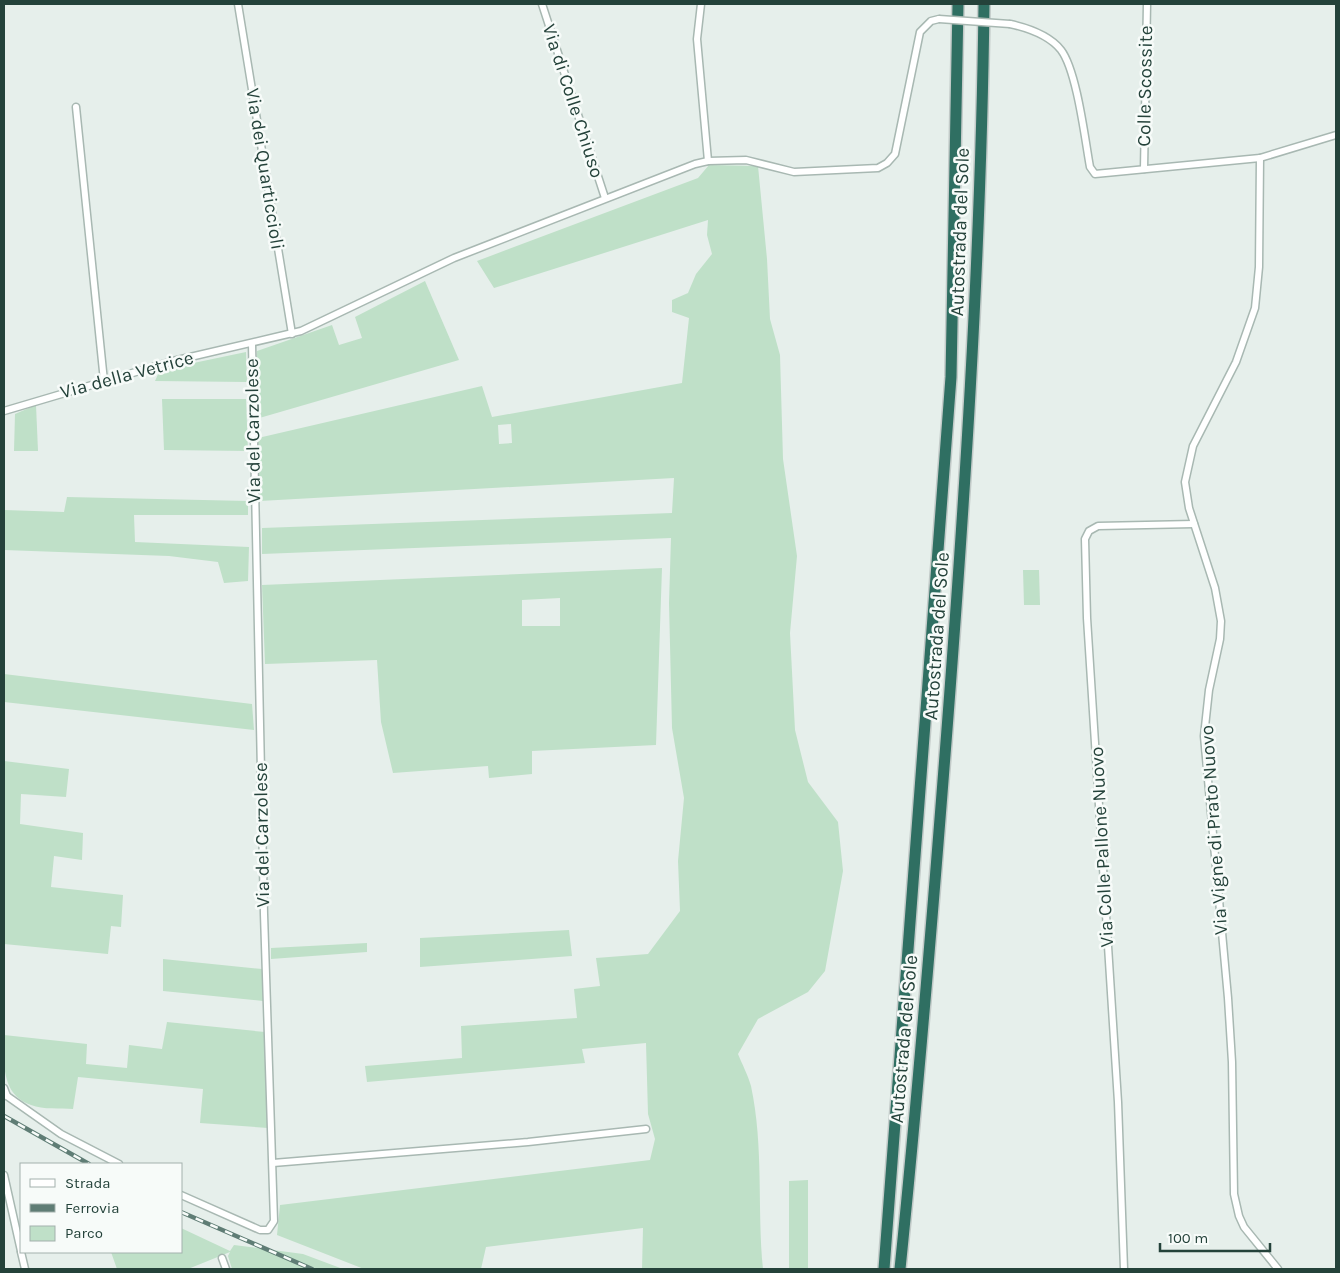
<svg xmlns="http://www.w3.org/2000/svg" width="1340" height="1273" font-family="Karla,sans-serif">
  <style>
    .green { fill: #bfe0c8; fill-rule: evenodd }
    .lines { fill: none; stroke-linecap: round; stroke-linejoin: round }
    .minor-casing { stroke: #a8b8b2; stroke-width: 9 }
    .motorway-casing { stroke: #c2cac8; stroke-width: 14 }
    .minor { stroke: #fff; stroke-width: 6 }
    .motorway { stroke: #2f6f62; stroke-width: 11 }
    .rail-casing { stroke: #5f7d75; stroke-width: 4.5 }
    .rail { stroke: #f7fbf9; stroke-width: 2.5; stroke-dasharray: 8; stroke-linecap: butt }
    .minor-bridge-casing { stroke: #a8b8b2; stroke-width: 9; stroke-linecap: butt }
    .minor-bridge { stroke: #fff; stroke-width: 6 }
    .labels { text-anchor: middle; dominant-baseline: central; stroke-width: 5; stroke-linejoin: round; paint-order: stroke }
    .street-label { font-size: 19px; fill: #24423a; stroke: #f7fbf9 }
  </style>
  <rect width="100%" height="100%" fill="#e6efeb"/>
  <g class="green">
    <path d="M 709,165 L 758,166 L 767,259 L 770,319 L 780,355 L 783,459 L 797,556 L 790,633 L 795,730 L 808,782 L 838,822 L 843,871 L 825,971 L 808,992 L 758,1019 L 738,1054 C 742,1064 748,1075 751,1086 C 764,1147 757,1208 763,1269 L 642,1269 L 643,1228 L 486,1247 L 481,1269 L 364,1269 L 277,1235 L 280,1205 L 650,1160 L 655,1139 L 648,1114 L 646,1043 L 582,1049 L 585,1063 L 367,1082 L 365,1066 L 462,1058 L 461,1026 L 577,1018 L 574,989 L 600,986 L 596,958 L 648,954 L 680,911 L 678,861 L 684,798 L 672,728 L 669,603 L 671,538 L 262,554 L 262,528 L 672,513 L 674,478 L 260,501 L 258,438 L 482,386 L 492,417 L 682,383 L 689,318 L 672,312 L 672,300 L 688,293 L 696,274 L 712,254 L 707,235 L 708,220 L 494,288 L 477,261 L 698,178 ZM 511,424 L 512,443 L 499,444 L 498,425 Z"/>
    <polygon points="425,281 459,360 256,419 257,351 332,325 339,345 362,338 355,317"/>
    <polygon points="246,352 247,382 155,381 160,370"/>
    <polygon points="162,399 246,399 248,451 164,450"/>
    <polygon points="36,405 38,451 14,451 15,414"/>
    <polygon points="67,497 248,501 248,515 134,515 135,542 249,547 248,581 224,583 218,562 169,556 4,550 4,510 64,512"/>
    <path d="M 662,568 L 656,745 L 532,751 L 532,774 L 489,778 L 488,766 L 393,773 L 381,722 L 377,660 L 265,664 L 262,585 ZM 560,598 L 560,626 L 522,626 L 522,600 Z"/>
    <polygon points="1023,570 1039,570 1040,605 1024,605"/>
    <polygon points="4,674 252,704 254,730 4,702"/>
    <polygon points="4,761 69,769 66,797 21,794 20,824 83,833 82,860 54,856 51,887 123,895 121,927 111,926 108,954 4,944"/>
    <polygon points="569,930 572,956 420,967 420,938"/>
    <polygon points="367,943 367,952 271,959 271,948"/>
    <polygon points="163,959 262,969 263,1001 163,991"/>
    <path d="M 167,1022 L 265,1032 L 268,1128 L 200,1123 L 203,1089 L 78,1077 L 73,1109 C 61,1108 43,1110 31,1105 C 0,1094 4,1061 4,1035 L 87,1044 L 86,1064 L 127,1068 L 129,1045 L 162,1049 Z"/>
    <polygon points="808,1180 808,1269 789,1269 789,1181"/>
    <polygon points="181,1228 230,1251 234,1245 303,1254 343,1269 232,1269 228,1256 230,1252 188,1269 117,1269 111,1252 181,1252"/>
  </g>
  <g class="lines">
    <g class="minor-casing">
      <g id="minor">
        <polyline points="238,4 292,334"/>
        <polyline points="542,4 605,198"/>
        <polyline points="701,4 697,39 708,161"/>
        <path d="M 1010,24 C 1028,28 1049,35 1061,50 C 1077,71 1085,140 1090,167 L 1095,174 L 1260,158 L 1336,135"/>
        <polyline points="76,107 104,381"/>
        <polyline points="1260,158 1259,267 1255,308 1236,362 1193,446 1185,482 1189,508 1215,588 1221,621 1220,639 1209,690 1204,736 1228,998 1232,1062 1234,1194 1239,1216 1244,1227 1278,1269"/>
        <polyline points="1144,169 1147,4"/>
        <polyline points="4,411 173,361 301,331 454,258 695,164 708,161 746,160 794,172 878,168 887,163 895,154 920,32 931,21 939,19"/>
        <polyline points="4,1088 7,1096"/>
        <polyline points="7,1096 61,1134 119,1164"/>
        <polyline points="273,1163 528,1142 646,1129"/>
        <polyline points="4,1175 21,1251"/>
        <polyline points="181,1195 260,1230 268,1230 274,1221 264,914 252,344"/>
        <polyline points="21,1252 25,1269"/>
        <polyline points="222,1258 226,1269"/>
        <polyline points="1124,1269 1118,1102 1087,618 1085,539 1089,531 1098,526 1194,524"/>
      </g>
    </g>
    <g class="motorway-casing">
      <g id="motorway">
        <polyline points="884,1269 951,377 958,4"/>
        <path d="M 900,1269 C 917,1102 931,935 944,768 C 964,513 981,259 984,4"/>
      </g>
    </g>
    <use href="#minor" class="minor"/>
    <use href="#motorway" class="motorway"/>
    <g class="rail-casing">
      <g id="rail">
        <polyline points="4,1116 89,1164"/>
        <polyline points="181,1212 312,1269"/>
      </g>
    </g>
    <use href="#rail" class="rail"/>
    <g class="minor-bridge-casing">
      <polyline id="minor-bridge" points="939,19 1010,24"/>
    </g>
    <use href="#minor-bridge" class="minor-bridge"/>
  </g>
  <g class="labels">
    <g class="street-label">
      <text transform="translate(1145 86) rotate(-89)">Colle Scossite</text>
      <text transform="translate(573 101) rotate(72)">Via di Colle Chiuso</text>
      <text transform="translate(265 169) rotate(81)">Via dei Quarticcioli</text>
      <text transform="translate(960 232) rotate(-88)">Autostrada del Sole</text>
      <text transform="translate(127 375) rotate(-15)">Via della Vetrice</text>
      <text transform="translate(253 431) rotate(-91)">Via del Carzolese</text>
      <text transform="translate(937 636) rotate(-86)">Autostrada del Sole</text>
      <text transform="translate(1214 830) rotate(-94)">Via Vigne di Prato Nuovo</text>
      <text transform="translate(262 835) rotate(-91)">Via del Carzolese</text>
      <text transform="translate(1102 847) rotate(-93)">Via Colle Pallone Nuovo</text>
      <text transform="translate(904 1039) rotate(-85)">Autostrada del Sole</text>
    </g>
  </g>
  <rect width="1340" height="1273" fill="none" stroke="#24423a" stroke-width="10"/>
  <rect x="20" y="1163" width="162" height="90" fill="#f7fbf9" stroke="#a3b1ad"/>
  <rect x="30" y="1179" width="25" height="8" fill="#ffffff" stroke="#a3b1ad"/>
  <text x="65" y="1188" font-size="15" fill="#24423a">Strada</text>
  <rect x="30" y="1204" width="25" height="8" fill="#5f7d75" stroke="#a3b1ad"/>
  <text x="65" y="1213" font-size="15" fill="#24423a">Ferrovia</text>
  <rect x="30" y="1226" width="25" height="15" fill="#bfe0c8" stroke="#a3b1ad"/>
  <text x="65" y="1238" font-size="15" fill="#24423a">Parco</text>
  <path d="M1160 1243v8h110v-8" fill="none" stroke="#24423a" stroke-width="2.5"/>
  <text x="1168" y="1243" font-size="15" fill="#24423a" stroke="#f7fbf9" stroke-width="4" paint-order="stroke">100 m</text>
</svg>
